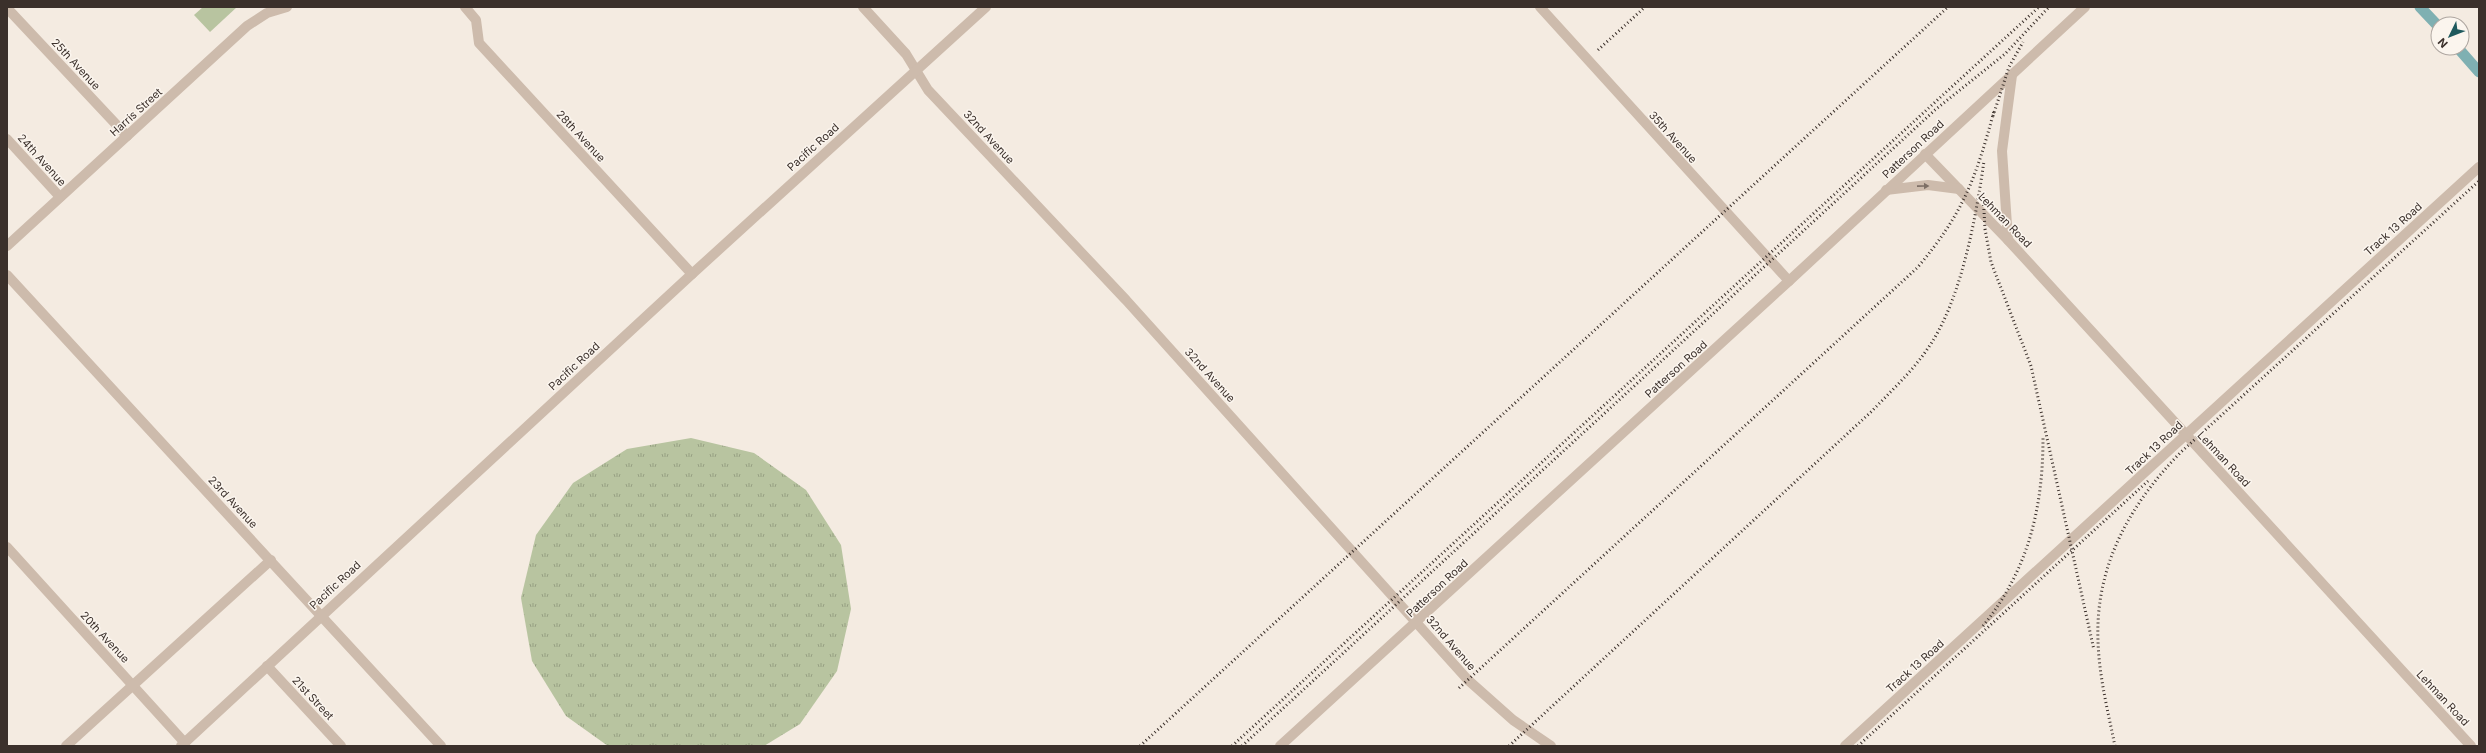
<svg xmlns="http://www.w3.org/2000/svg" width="2486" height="753" font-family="Inter,sans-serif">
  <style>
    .green { fill: #b8c4a0 }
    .park { fill: url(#park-tufts) }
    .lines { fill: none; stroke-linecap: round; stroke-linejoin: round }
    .canal { stroke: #7fb0b2; stroke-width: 11 }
    .street { stroke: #cdbbac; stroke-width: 10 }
    .rail { stroke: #3b302b; stroke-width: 3; stroke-dasharray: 1 3; stroke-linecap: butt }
    .oneway { fill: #7d6f65 }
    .labels { text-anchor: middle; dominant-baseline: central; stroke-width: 3; stroke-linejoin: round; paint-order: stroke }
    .street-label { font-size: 11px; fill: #3b302b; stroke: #fbf5ee }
  </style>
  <defs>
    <pattern id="park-tufts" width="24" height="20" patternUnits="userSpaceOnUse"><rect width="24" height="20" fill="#b8c4a0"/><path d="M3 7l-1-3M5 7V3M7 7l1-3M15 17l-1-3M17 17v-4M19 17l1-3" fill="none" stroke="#97a083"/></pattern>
  </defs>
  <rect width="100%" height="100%" fill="#f4ebe1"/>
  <polygon class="green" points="203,7 237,7 210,32 194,15"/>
  <polygon class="park" points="691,438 754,453 806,490 841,545 851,609 837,671 800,724 764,746 608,746 566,716 532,661 521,598 536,535 573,483 627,449"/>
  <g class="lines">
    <g class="canal">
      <polyline points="2420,7 2438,26"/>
      <polyline points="2458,48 2479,72"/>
    </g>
    <g class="street">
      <polyline points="465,7 476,20 479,43 491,56 692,274"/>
      <polyline points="863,7 906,54 928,90 1126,300 1468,680 1513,720 1551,746"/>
      <polyline points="1540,7 1789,281"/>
      <polyline points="7,8 127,136"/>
      <polyline points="7,139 60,197"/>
      <polyline points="1925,154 2008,240 2471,746"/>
      <polyline points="1886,190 1928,185 1959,189"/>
      <polyline points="2008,240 2002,151 2012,75"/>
      <polyline points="7,246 247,26 267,13 287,7"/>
      <polyline points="7,275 441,746"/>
      <polyline points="7,547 185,743"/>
      <polyline points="267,666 341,746"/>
      <polyline points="66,746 271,560"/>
      <polyline points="181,746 692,274 986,7"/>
      <polyline points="1280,746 1789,281 2085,7"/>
      <polyline points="1845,746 2479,167"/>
    </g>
    <g class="rail">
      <polyline points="1598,50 1645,7"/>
      <polyline points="1993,116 2009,67 2023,42"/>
      <polyline points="1983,193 1985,229 1991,262 2031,366 2094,650"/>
      <path d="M 1983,626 C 2028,570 2043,509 2043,438"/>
      <path d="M 1459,688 L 1917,268 C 1963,214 1976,178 1994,111"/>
      <polyline points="1140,746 1948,7"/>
      <polyline points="1232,746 2039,7"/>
      <polyline points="1242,746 1935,110 2005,54 2049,7"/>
      <path d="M 1509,746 L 1872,411 C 1893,389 1916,368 1932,342 C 1962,295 1976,217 1984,161"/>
      <polyline points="1858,746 2148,481"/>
      <path d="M 2115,746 C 2108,712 2099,676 2098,641 C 2095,566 2130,504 2181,452 L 2479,181"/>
    </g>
  </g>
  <defs><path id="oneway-solid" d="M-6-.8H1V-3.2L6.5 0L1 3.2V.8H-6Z"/></defs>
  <use class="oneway" href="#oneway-solid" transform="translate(1923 186) rotate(-1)"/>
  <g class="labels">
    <g class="street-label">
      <text transform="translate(76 64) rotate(47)">25th Avenue</text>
      <text transform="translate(136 112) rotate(-42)">Harris Street</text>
      <text transform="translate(581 136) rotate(47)">28th Avenue</text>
      <text transform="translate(989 137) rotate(47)">32nd Avenue</text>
      <text transform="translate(1673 137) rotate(48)">35th Avenue</text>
      <text transform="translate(813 147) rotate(-42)">Pacific Road</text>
      <text transform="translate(1913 149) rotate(-43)">Patterson Road</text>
      <text transform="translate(42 160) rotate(48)">24th Avenue</text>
      <text transform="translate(2005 220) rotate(46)">Lehman Road</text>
      <text transform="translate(2393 229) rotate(-42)">Track 13 Road</text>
      <text transform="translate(574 366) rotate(-43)">Pacific Road</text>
      <text transform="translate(1676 369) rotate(-42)">Patterson Road</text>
      <text transform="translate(1210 375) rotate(48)">32nd Avenue</text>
      <text transform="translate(2154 448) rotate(-43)">Track 13 Road</text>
      <text transform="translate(2224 459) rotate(47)">Lehman Road</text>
      <text transform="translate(233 502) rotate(47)">23rd Avenue</text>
      <text transform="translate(335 585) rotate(-43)">Pacific Road</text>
      <text transform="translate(1437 588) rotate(-43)">Patterson Road</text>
      <text transform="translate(105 637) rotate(47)">20th Avenue</text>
      <text transform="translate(1451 643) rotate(49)">32nd Avenue</text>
      <text transform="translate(1915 666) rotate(-42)">Track 13 Road</text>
      <text transform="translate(313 698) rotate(47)">21st Street</text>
      <text transform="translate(2443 698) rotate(47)">Lehman Road</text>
    </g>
  </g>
  <rect width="2486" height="753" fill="none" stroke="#3b302b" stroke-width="16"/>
  <g transform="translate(2450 36) rotate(227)"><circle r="19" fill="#fbf5ee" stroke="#aea6a0"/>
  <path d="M0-3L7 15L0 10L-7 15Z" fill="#1f5a5e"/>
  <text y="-6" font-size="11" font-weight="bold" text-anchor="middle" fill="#3b302b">N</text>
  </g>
</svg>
